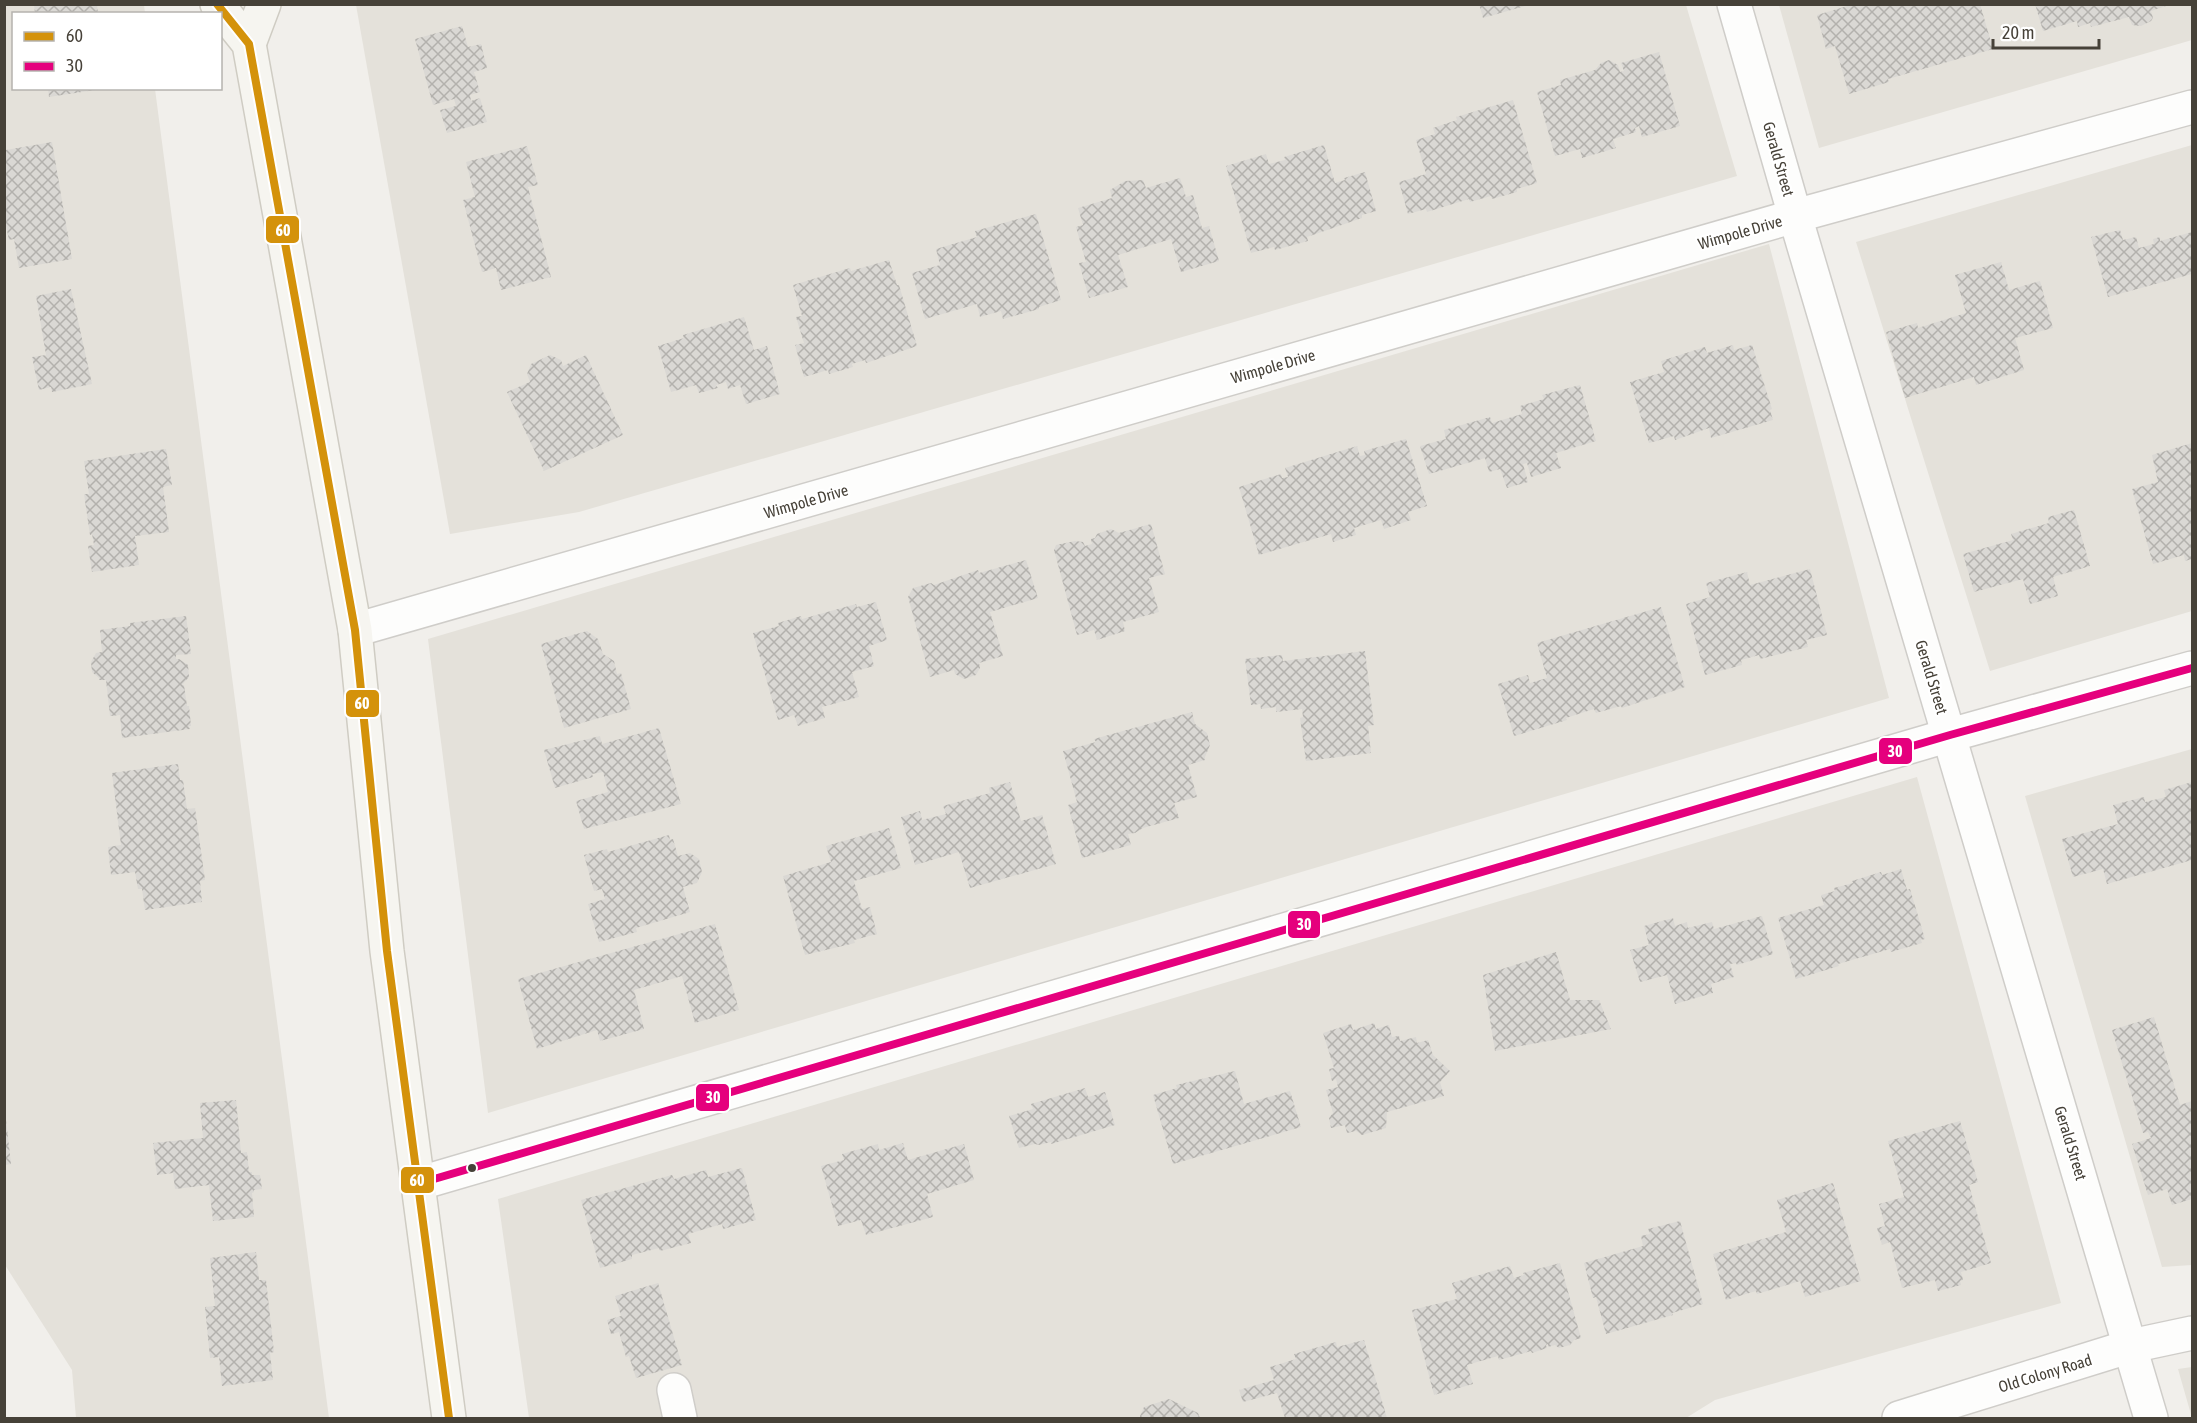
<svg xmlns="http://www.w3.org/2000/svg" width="2197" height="1423" font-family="'Asap Condensed',sans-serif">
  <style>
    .residential { fill: #e4e1da }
    .building { fill: url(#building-cross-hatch) }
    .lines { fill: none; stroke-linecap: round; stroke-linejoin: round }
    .minor-casing { stroke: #cfcdc9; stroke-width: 36 }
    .secondary-casing { stroke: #cfccc3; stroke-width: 36 }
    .minor { stroke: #fdfdfc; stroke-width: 33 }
    .secondary { stroke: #f6f5f0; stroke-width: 33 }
    .bus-1-casing { stroke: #fff; stroke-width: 12 }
    .bus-2-casing { stroke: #fff; stroke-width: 12 }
    .bus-1 { stroke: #d4920b; stroke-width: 8 }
    .bus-2 { stroke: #e5007d; stroke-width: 8 }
    .bus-dot { fill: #464138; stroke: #fff; stroke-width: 2 }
    .labels { text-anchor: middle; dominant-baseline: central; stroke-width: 4.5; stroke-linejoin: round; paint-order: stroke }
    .street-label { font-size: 16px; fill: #464138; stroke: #fff }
    .line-badge { stroke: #fff; stroke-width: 2 }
    .badge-label { font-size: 16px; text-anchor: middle; font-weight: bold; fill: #fff }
  </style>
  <defs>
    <pattern id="building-cross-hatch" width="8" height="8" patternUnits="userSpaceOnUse" patternTransform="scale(1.5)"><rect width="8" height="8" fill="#dad8d4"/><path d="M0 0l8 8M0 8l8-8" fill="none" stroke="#b3b1ad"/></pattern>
  </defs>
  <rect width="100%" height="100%" fill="#f1efeb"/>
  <g class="residential">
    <polygon points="5,5 144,5 145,13 14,14 14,88 155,89 329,1418 76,1418 72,1370 5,1265"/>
    <polygon points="356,5 1686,5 1737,176 579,512 450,534"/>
    <polygon points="1779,5 2192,5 2192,40 1819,148"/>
    <polygon points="2192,145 2192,611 1990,671 1856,242"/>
    <polygon points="1769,244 1889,698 488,1113 428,639"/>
    <polygon points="2192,749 2192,1265 2162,1267 2025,796"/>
    <polygon points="1917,777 2061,1303 1715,1400 1686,1418 529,1418 498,1199"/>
    <polygon points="2192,1367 2192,1418 2178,1369"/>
  </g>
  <g class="building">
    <polygon points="34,4 97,4 98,14 35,14"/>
    <polygon points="1479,4 1529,4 1529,5 1483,18"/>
    <polygon points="1854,4 1980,4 1993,49 1888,79 1889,82 1849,94 1835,46 1826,49 1817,15"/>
    <polygon points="2035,4 2169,4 2169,5 2151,11 2153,18 2151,21 2141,26 2132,25 2129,17 2091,27 2090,23 2078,27 2077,21 2043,31"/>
    <polygon points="462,26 468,47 481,44 487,68 474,72 480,92 470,95 471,101 480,98 487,122 447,133 440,110 456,106 454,99 433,105 415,39"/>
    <polygon points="1659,52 1680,126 1642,137 1639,126 1635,128 1636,132 1613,139 1616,148 1582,158 1580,149 1555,156 1537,92 1561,85 1560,80 1595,70 1601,63 1609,60 1618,65 1620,72 1624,71 1621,63"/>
    <polygon points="48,88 95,88 95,90 49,97"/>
    <polygon points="1513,100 1537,183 1517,189 1517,192 1492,199 1491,196 1470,202 1469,199 1427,212 1426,209 1408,214 1399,182 1426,174 1416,140 1435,134 1433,128 1457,120 1456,117"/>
    <polygon points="52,142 72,259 19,268 14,239 9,240 4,217 4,152 6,150"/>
    <polygon points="1324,145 1335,183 1345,180 1344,178 1365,172 1376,211 1362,215 1362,218 1307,237 1308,241 1275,250 1274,247 1251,253 1226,166 1266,154 1269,164 1285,160 1284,157"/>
    <polygon points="527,146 538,185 528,187 551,277 501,290 496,268 482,272 463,200 475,197 466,162"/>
    <polygon points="1180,178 1186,197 1193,195 1202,228 1209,226 1219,261 1181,272 1171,239 1118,255 1128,287 1089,298 1079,263 1086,262 1076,227 1083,225 1078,208 1112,198 1110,190 1125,181 1143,180 1146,188"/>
    <polygon points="1036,214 1061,300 1039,307 1039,309 1003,319 1001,311 980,317 977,304 925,319 912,273 940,265 936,249 977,237 975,231"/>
    <polygon points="2120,230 2123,240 2136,237 2139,248 2154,244 2153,239 2160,237 2160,241 2192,232 2192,274 2108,297 2091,237"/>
    <polygon points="889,260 897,285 899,285 917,346 866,363 865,360 852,364 853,367 829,374 828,370 804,377 795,345 804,343 796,317 802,316 793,285 850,268 851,271"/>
    <polygon points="2001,262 2009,290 2040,281 2053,328 2015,338 2024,370 1976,385 1974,377 1905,398 1886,332 1917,323 1918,328 1966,313 1955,275"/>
    <polygon points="71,289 92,384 52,392 51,387 39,390 32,357 46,355 36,296"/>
    <polygon points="744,317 754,350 767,346 780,394 746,404 740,385 728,389 726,382 716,385 718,388 699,393 696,385 671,392 658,346 684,338 683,335"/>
    <polygon points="1733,345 1734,350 1752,345 1772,409 1770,410 1773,420 1711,438 1709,428 1675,440 1674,436 1649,443 1630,382 1664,372 1661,361 1705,347 1707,353"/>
    <polygon points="550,355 561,360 563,366 586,355 623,435 544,471 507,392 530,382 527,374 531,364"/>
    <polygon points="1580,385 1596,441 1556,453 1561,468 1531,477 1527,463 1523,464 1528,482 1507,488 1500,469 1489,472 1485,458 1429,474 1420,446 1446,439 1444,430 1490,417 1492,423 1522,414 1520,406 1544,399 1542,395"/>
    <polygon points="1406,439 1427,506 1408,512 1411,520 1384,529 1381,520 1354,528 1356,535 1333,542 1331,534 1259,555 1239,487 1281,474 1282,478 1288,477 1285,468 1357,446 1360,456 1365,455 1364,451"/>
    <polygon points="2192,443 2192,559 2185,561 2184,555 2153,564 2132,489 2158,482 2152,455"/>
    <polygon points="166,449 172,485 163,487 169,532 135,536 139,565 92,572 88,546 94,545 92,534 90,535 84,494 89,494 84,461"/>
    <polygon points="2074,510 2090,566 2053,577 2058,596 2030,604 2023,579 1974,592 1963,554 2013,540 2011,534 2049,523 2048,517"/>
    <polygon points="1151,524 1165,574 1149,578 1159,612 1123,622 1125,631 1097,640 1094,630 1077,635 1054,550 1056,545 1075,541 1083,542 1085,546 1092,544 1091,539 1095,538 1097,534 1111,529 1119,533"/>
    <polygon points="1026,560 1038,598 990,612 1003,656 979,663 980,668 976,675 964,679 955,674 954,670 930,677 908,597 913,588 931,583 934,585 978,570 979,573"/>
    <polygon points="1810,569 1827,635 1806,640 1808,647 1760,659 1759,655 1741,660 1742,665 1705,675 1686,604 1710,597 1706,583 1747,572 1750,585"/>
    <polygon points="876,602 887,640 869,646 874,666 852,672 859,697 822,707 825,718 798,726 794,715 778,720 753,633 779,626 778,623 801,616 802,619 856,604 857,607"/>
    <polygon points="1661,607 1685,687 1622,708 1621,706 1596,713 1594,709 1566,718 1567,720 1514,736 1498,684 1528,675 1530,683 1547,678 1537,643"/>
    <polygon points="186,616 191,654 176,655 176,659 179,659 188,665 189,677 182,685 184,685 187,706 189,706 191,726 189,726 190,729 122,738 120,715 110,716 106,680 99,680 99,678 92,672 91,662 96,653 102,652 100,630 130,626 130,623"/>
    <polygon points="587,631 598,639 603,654 614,661 617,674 621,673 631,709 564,728 541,644"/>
    <polygon points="1365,651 1374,725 1368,726 1371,753 1306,761 1300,718 1303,717 1302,709 1276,712 1276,707 1261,709 1260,704 1251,705 1245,659 1282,655 1283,661"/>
    <polygon points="1192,712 1195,724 1207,733 1210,745 1205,757 1205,760 1188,765 1197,797 1174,803 1179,818 1143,828 1135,833 1128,834 1131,845 1082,858 1068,805 1077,802 1063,751 1096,742 1094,739"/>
    <polygon points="659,728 681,804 584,829 576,801 608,792 603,772 592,774 593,777 555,788 544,750 600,736 602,744"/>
    <polygon points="178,764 180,780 183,780 187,809 195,808 205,880 200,881 202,902 145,910 142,889 138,889 135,872 111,875 108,847 121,845 112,773"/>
    <polygon points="1010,782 1021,821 1042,815 1056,864 970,888 959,852 915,865 901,817 920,811 922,820 946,814 943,806 990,793 989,788"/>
    <polygon points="2192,782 2192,860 2107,884 2103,869 2073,877 2062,839 2118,824 2113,805 2144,797 2145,802 2166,797 2164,790"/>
    <polygon points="889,828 901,868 854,881 862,909 870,907 877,934 854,940 855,943 805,955 783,876 831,862 826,846"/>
    <polygon points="669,835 670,840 673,839 678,856 690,853 699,859 702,872 697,883 683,887 690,912 636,928 637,932 599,942 588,904 605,899 602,889 594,891 584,855 607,849 608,852"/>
    <polygon points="1901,869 1907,890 1910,889 1925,939 1921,940 1922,943 1891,952 1890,949 1838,964 1839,966 1796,979 1778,918 1824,905 1821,895 1835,891 1834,888 1853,883 1852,881 1881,872 1882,875"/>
    <polygon points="1762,916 1773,954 1737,965 1736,963 1730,964 1734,977 1711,984 1713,993 1675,1004 1667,975 1640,982 1630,950 1649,945 1644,926 1673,918 1675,926 1687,922 1688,928 1712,922 1714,929"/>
    <polygon points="715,924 739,1010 695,1023 682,976 634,990 644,1029 600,1041 597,1030 537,1049 518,979"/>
    <polygon points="1556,952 1570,1000 1599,1000 1611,1029 1495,1051 1483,975"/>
    <polygon points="2154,1017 2180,1105 2192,1101 2192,1199 2172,1205 2167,1189 2148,1195 2132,1144 2151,1138 2148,1132 2143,1133 2112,1030"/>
    <polygon points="1374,1023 1376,1029 1389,1025 1392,1037 1399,1036 1400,1041 1416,1037 1417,1043 1428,1040 1433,1055 1450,1071 1440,1082 1444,1096 1387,1112 1386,1128 1362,1135 1356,1131 1347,1133 1345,1125 1331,1128 1329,1118 1333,1113 1326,1090 1338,1087 1336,1079 1332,1081 1329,1069 1334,1068 1323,1033 1351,1024 1353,1030"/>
    <polygon points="1235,1071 1244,1104 1290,1091 1301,1127 1173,1164 1153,1095 1177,1088 1176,1085"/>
    <polygon points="1085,1088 1088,1097 1105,1092 1115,1125 1051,1144 1051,1142 1039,1145 1035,1144 1019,1148 1009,1116 1033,1109 1031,1104"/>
    <polygon points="236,1100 241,1153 247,1152 249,1172 252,1172 252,1175 260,1175 262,1189 254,1190 254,1192 252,1193 254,1217 213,1221 209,1185 175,1189 173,1173 157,1175 153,1143 203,1138 200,1103"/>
    <polygon points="6,1120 11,1164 5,1165 5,1121"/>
    <polygon points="1960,1121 1978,1182 1969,1185 1991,1263 1961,1272 1963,1280 1960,1281 1961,1285 1938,1291 1935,1280 1902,1288 1890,1242 1882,1245 1877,1228 1885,1226 1879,1204 1904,1197 1888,1141"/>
    <polygon points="903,1143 908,1160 964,1144 974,1180 927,1194 933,1217 866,1235 861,1220 838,1226 821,1166 844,1160 842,1154 878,1144 879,1150"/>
    <polygon points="742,1168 756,1220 723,1229 722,1224 688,1234 691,1243 660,1251 659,1248 632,1255 632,1259 600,1268 581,1200 672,1175 674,1179 706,1170 708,1177"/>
    <polygon points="1833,1183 1861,1281 1805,1297 1800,1281 1757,1294 1756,1291 1726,1300 1713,1254 1786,1232 1777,1200"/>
    <polygon points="1680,1221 1703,1304 1672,1313 1673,1315 1606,1334 1596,1297 1593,1298 1584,1263 1643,1246 1641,1236 1650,1234 1648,1229"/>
    <polygon points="256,1252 259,1280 266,1280 274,1352 270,1353 273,1380 222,1386 219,1357 210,1358 205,1307 215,1306 210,1258"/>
    <polygon points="1560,1263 1581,1338 1574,1340 1570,1345 1559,1348 1555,1345 1548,1347 1548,1344 1546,1345 1547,1348 1532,1353 1531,1351 1499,1360 1498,1356 1467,1365 1473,1384 1434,1395 1412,1310 1457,1299 1452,1283 1510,1266 1514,1278 1524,1275 1523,1273"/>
    <polygon points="658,1283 682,1365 636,1378 629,1356 626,1357 619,1332 611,1334 607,1320 621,1316 615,1296"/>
    <polygon points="1364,1340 1387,1418 1285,1418 1277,1393 1243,1402 1239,1390 1274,1380 1270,1367 1296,1359 1294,1354 1336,1342 1337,1347"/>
    <polygon points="1169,1399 1198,1413 1200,1418 1140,1418 1140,1416 1144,1407"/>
  </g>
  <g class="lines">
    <g class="minor-casing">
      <g id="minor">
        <polyline points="1734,4 1795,216 2151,1418"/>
        <polyline points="355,630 1795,216 2192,107"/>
        <polyline points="417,1184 1950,735 2192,668"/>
        <polyline points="674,1390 680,1418"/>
        <polyline points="1899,1418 2131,1346 2192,1333"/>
      </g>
    </g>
    <g class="secondary-casing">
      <g id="secondary">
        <polyline points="217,4 249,44 355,630 387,951 449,1418"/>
        <polyline points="249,44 264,4"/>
      </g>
    </g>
    <use href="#minor" class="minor"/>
    <use href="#secondary" class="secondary"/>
    <g class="bus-1-casing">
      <polyline id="bus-1" points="217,4 249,44 355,630 387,951 449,1418"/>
    </g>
    <g class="bus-2-casing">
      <polyline id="bus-2" points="417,1184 1950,735 2192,668"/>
    </g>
    <use href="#bus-1" class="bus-1"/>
    <use href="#bus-2" class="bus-2"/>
  </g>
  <circle class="bus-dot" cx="472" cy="1168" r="5"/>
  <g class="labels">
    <g class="street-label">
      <text transform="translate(1779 159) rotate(74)">Gerald Street</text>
      <text transform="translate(1740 232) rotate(-16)">Wimpole Drive</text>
      <text transform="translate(1273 366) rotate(-16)">Wimpole Drive</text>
      <text transform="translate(806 501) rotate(-16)">Wimpole Drive</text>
      <text transform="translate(1932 677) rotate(73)">Gerald Street</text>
      <text transform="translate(2071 1143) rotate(73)">Gerald Street</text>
      <text transform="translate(2045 1373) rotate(-17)">Old Colony Road</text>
    </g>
  </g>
  <g class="line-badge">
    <rect x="265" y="215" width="35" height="29" rx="6" fill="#d4920b"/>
    <rect x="345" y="689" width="35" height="29" rx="6" fill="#d4920b"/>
    <rect x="1878" y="737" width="35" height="28" rx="6" fill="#e5007d"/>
    <rect x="1287" y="910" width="34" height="29" rx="6" fill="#e5007d"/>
    <rect x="695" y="1083" width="35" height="29" rx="6" fill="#e5007d"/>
    <rect x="400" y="1166" width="35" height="28" rx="6" fill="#d4920b"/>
  </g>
  <g class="badge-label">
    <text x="283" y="236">60</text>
    <text x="362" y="709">60</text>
    <text x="1895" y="757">30</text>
    <text x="1304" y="930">30</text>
    <text x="713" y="1103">30</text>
    <text x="417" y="1186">60</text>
  </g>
  <rect width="2197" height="1423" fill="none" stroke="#464138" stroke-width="12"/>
  <rect x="12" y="12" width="210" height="78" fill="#ffffff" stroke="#b5b3af" stroke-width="1.5"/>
  <rect x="24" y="32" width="30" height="9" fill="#d4920b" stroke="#b5b3af" stroke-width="1.5"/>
  <text x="66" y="42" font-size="18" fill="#464138">60</text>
  <rect x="24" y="62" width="30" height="9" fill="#e5007d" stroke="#b5b3af" stroke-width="1.5"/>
  <text x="66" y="72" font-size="18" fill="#464138">30</text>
  <path d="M1993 39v9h106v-9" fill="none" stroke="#464138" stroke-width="3"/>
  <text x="2002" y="39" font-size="18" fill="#464138" stroke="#ffffff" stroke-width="4.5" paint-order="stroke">20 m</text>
</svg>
